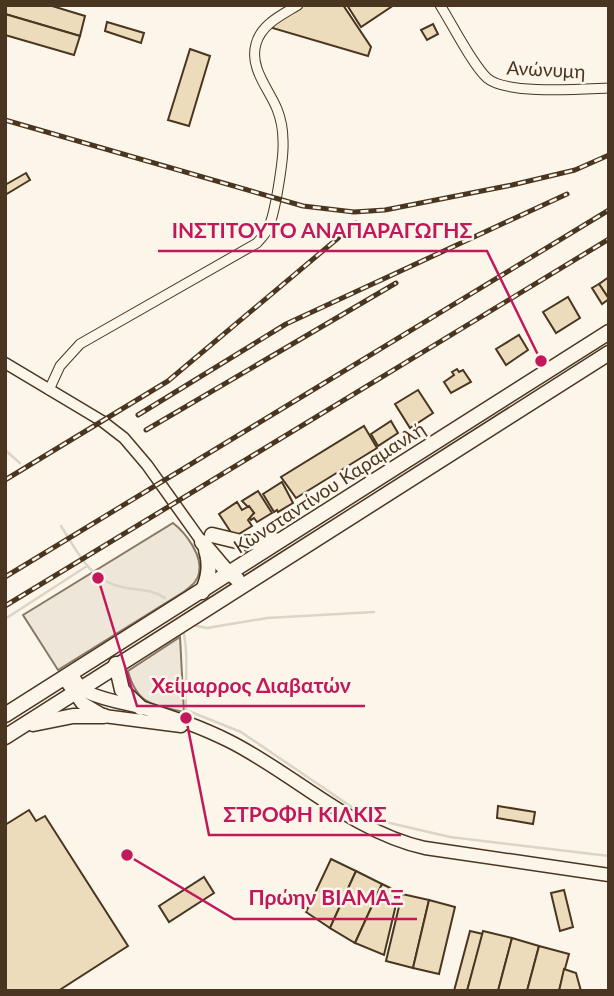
<svg xmlns="http://www.w3.org/2000/svg" width="614" height="996" font-family="Lato,sans-serif">
  <style>
    .green { fill: #ede6d9; stroke: #887966; stroke-width: 2 }
    .lines { fill: none; stroke-linecap: round; stroke-linejoin: round }
    .stream { stroke: #dcd4c6; stroke-width: 2.5 }
    .building { fill: #ecdcbc; stroke: #4a3520; stroke-width: 2 }
    .minor-casing { stroke: #4a3520; stroke-width: 11 }
    .tertiary-casing { stroke: #4a3520; stroke-width: 13 }
    .secondary-casing { stroke: #4a3520; stroke-width: 15 }
    .primary-casing { stroke: #4a3520; stroke-width: 17 }
    .minor { stroke: #fbf6e9; stroke-width: 9 }
    .tertiary { stroke: #fbf6e9; stroke-width: 10 }
    .secondary { stroke: #fbf6e9; stroke-width: 12 }
    .primary { stroke: #fbf6e9; stroke-width: 14 }
    .rail-casing { stroke: #4a3520; stroke-width: 5 }
    .rail { stroke: #fbf6e9; stroke-width: 2.5; stroke-dasharray: 8; stroke-linecap: butt }
    .labels { text-anchor: middle; dominant-baseline: central; stroke-width: 5; stroke-linejoin: round; paint-order: stroke }
    .street-label { font-size: 19px; fill: #4a3520; stroke: #fbf6e9 }
    .leader { fill: none; stroke: #c2185b; stroke-width: 2.5 }
    .callout-dot { fill: #c2185b; stroke: #fbf6e9; stroke-width: 2.5 }
    .callout-label { font-size: 21px; text-anchor: middle; font-weight: bold; fill: #c2185b; stroke: #fbf6e9; stroke-width: 5; stroke-linejoin: round; paint-order: stroke }
  </style>
  <rect width="100%" height="100%" fill="#fbf6e9"/>
  <g class="green">
    <path d="M 173,523 C 186,533 203,556 199,573 C 198,581 191,586 185,591 L 58,670 L 23,615 Z"/>
    <path d="M 180,637 L 184,712 C 153,705 137,705 128,671 Z"/>
  </g>
  <g class="lines">
    <g class="stream">
      <polyline points="5,450 20,463"/>
      <path d="M 61,526 C 77,551 90,581 122,587 C 137,590 152,589 165,598"/>
      <polyline points="5,619 87,566"/>
      <polyline points="192,625 207,628 267,618 374,612"/>
      <path d="M 183,629 C 189,655 185,683 186,710 L 241,732 L 368,818 L 450,837 L 609,856"/>
    </g>
  </g>
  <g class="building">
    <polygon points="5,5 49,5 85,16 80,36 5,14"/>
    <polygon points="303,5 343,5 371,47 368,56 269,27"/>
    <polygon points="347,5 394,5 361,27"/>
    <polygon points="5,14 80,36 74,55 5,35"/>
    <polygon points="107,22 144,33 141,43 105,31"/>
    <polygon points="433,24 438,34 427,40 421,30"/>
    <polygon points="190,49 210,56 189,126 168,120"/>
    <polygon points="26,173 30,180 5,195 5,185"/>
    <polygon points="609,277 609,299 599,284"/>
    <polygon points="599,284 609,299 602,304 592,288"/>
    <polygon points="568,297 580,318 556,333 543,312"/>
    <polygon points="519,335 528,350 506,365 496,349"/>
    <polygon points="457,369 459,372 463,370 471,382 451,393 444,382 454,375 452,372"/>
    <polygon points="418,390 433,413 410,428 395,404"/>
    <polygon points="391,421 398,433 378,446 371,434"/>
    <polygon points="364,426 377,448 296,498 281,477"/>
    <polygon points="282,482 293,503 278,512 277,510 274,512 263,494"/>
    <polygon points="258,491 272,513 257,522 254,518 251,520 249,516 254,513 242,501"/>
    <polygon points="237,502 242,510 249,506 254,513 248,520 252,526 234,537 219,514"/>
    <polygon points="498,806 535,812 533,824 497,818"/>
    <polygon points="29,810 36,821 45,816 128,946 58,991 5,991 5,825"/>
    <polygon points="331,859 356,871 330,928 306,912"/>
    <polygon points="356,871 382,884 355,943 330,928"/>
    <polygon points="204,877 214,893 169,922 159,906"/>
    <polygon points="382,884 399,892 384,955 355,943"/>
    <polygon points="564,890 573,927 560,931 551,893"/>
    <polygon points="402,894 429,900 413,968 386,961"/>
    <polygon points="429,900 455,907 439,974 413,968"/>
    <polygon points="470,931 483,934 467,991 454,991"/>
    <polygon points="483,931 512,938 498,991 467,991"/>
    <polygon points="512,938 539,946 527,991 498,991"/>
    <polygon points="539,946 569,954 559,991 527,991"/>
    <polygon points="564,969 576,973 581,991 559,991"/>
  </g>
  <g class="lines">
    <g class="minor-casing">
      <g id="minor">
        <path d="M 440,5 C 452,24 472,64 487,78 C 506,95 582,89 609,88"/>
        <path d="M 49,390 L 60,366 L 80,344 L 257,243 C 260,239 265,235 267,230 C 275,218 284,156 283,141 C 283,130 281,119 277,109 C 269,89 249,68 256,44 C 261,24 282,15 298,5"/>
      </g>
    </g>
    <g class="tertiary-casing">
      <polyline id="tertiary" points="5,363 102,421 124,438 147,465 202,542"/>
    </g>
    <g class="secondary-casing">
      <g id="secondary">
        <path d="M 71,674 L 80,687 L 89,693 C 105,700 123,703 140,707 C 170,716 201,727 229,741 C 295,774 352,832 425,848 L 609,875"/>
        <polyline points="64,678 82,703 104,716 181,726"/>
      </g>
    </g>
    <g class="primary-casing">
      <g id="primary">
        <polyline points="212,535 245,543 275,540"/>
        <polyline points="202,542 224,568 237,579"/>
        <path d="M 202,592 C 209,578 211,565 206,550"/>
        <polyline points="116,664 122,690 141,708"/>
        <polyline points="5,715 609,332"/>
        <polyline points="33,724 73,716 104,716"/>
        <polyline points="5,737 609,353"/>
      </g>
    </g>
    <use href="#minor" class="minor"/>
    <use href="#tertiary" class="tertiary"/>
    <use href="#secondary" class="secondary"/>
    <use href="#primary" class="primary"/>
    <g class="rail-casing">
      <g id="rail">
        <polyline points="5,120 303,206 354,212 385,210 512,185 575,170 609,155"/>
        <polyline points="138,415 286,324 567,194"/>
        <polyline points="146,430 396,283"/>
        <polyline points="5,480 168,381 356,223"/>
        <polyline points="5,577 609,210"/>
        <polyline points="5,606 609,239"/>
      </g>
    </g>
    <use href="#rail" class="rail"/>
  </g>
  <g class="labels">
    <g class="street-label">
      <text transform="translate(546 69) rotate(3)">Ανώνυμη</text>
      <text transform="translate(329 487) rotate(-33)">Κωνσταντίνου Καραμανλή</text>
    </g>
  </g>
  <path class="leader" d="M541 361L487 251H158M98 578L137 706H365M186 718L209 835H401M127 855L234 919H417"/>
  <g class="callout-dot">
    <circle cx="541" cy="361" r="7"/>
    <circle cx="98" cy="578" r="7"/>
    <circle cx="186" cy="718" r="7"/>
    <circle cx="127" cy="855" r="7"/>
  </g>
  <g class="callout-label">
    <text x="322" y="238">ΙΝΣΤΙΤΟΥΤΟ ΑΝΑΠΑΡΑΓΩΓΗΣ</text>
    <text x="251" y="693">Χείμαρρος Διαβατών</text>
    <text x="305" y="822">ΣΤΡΟΦΗ ΚΙΛΚΙΣ</text>
    <text x="326" y="905">Πρώην ΒΙΑΜΑΞ</text>
  </g>
  <rect width="614" height="996" fill="none" stroke="#4a3520" stroke-width="14"/>
</svg>
